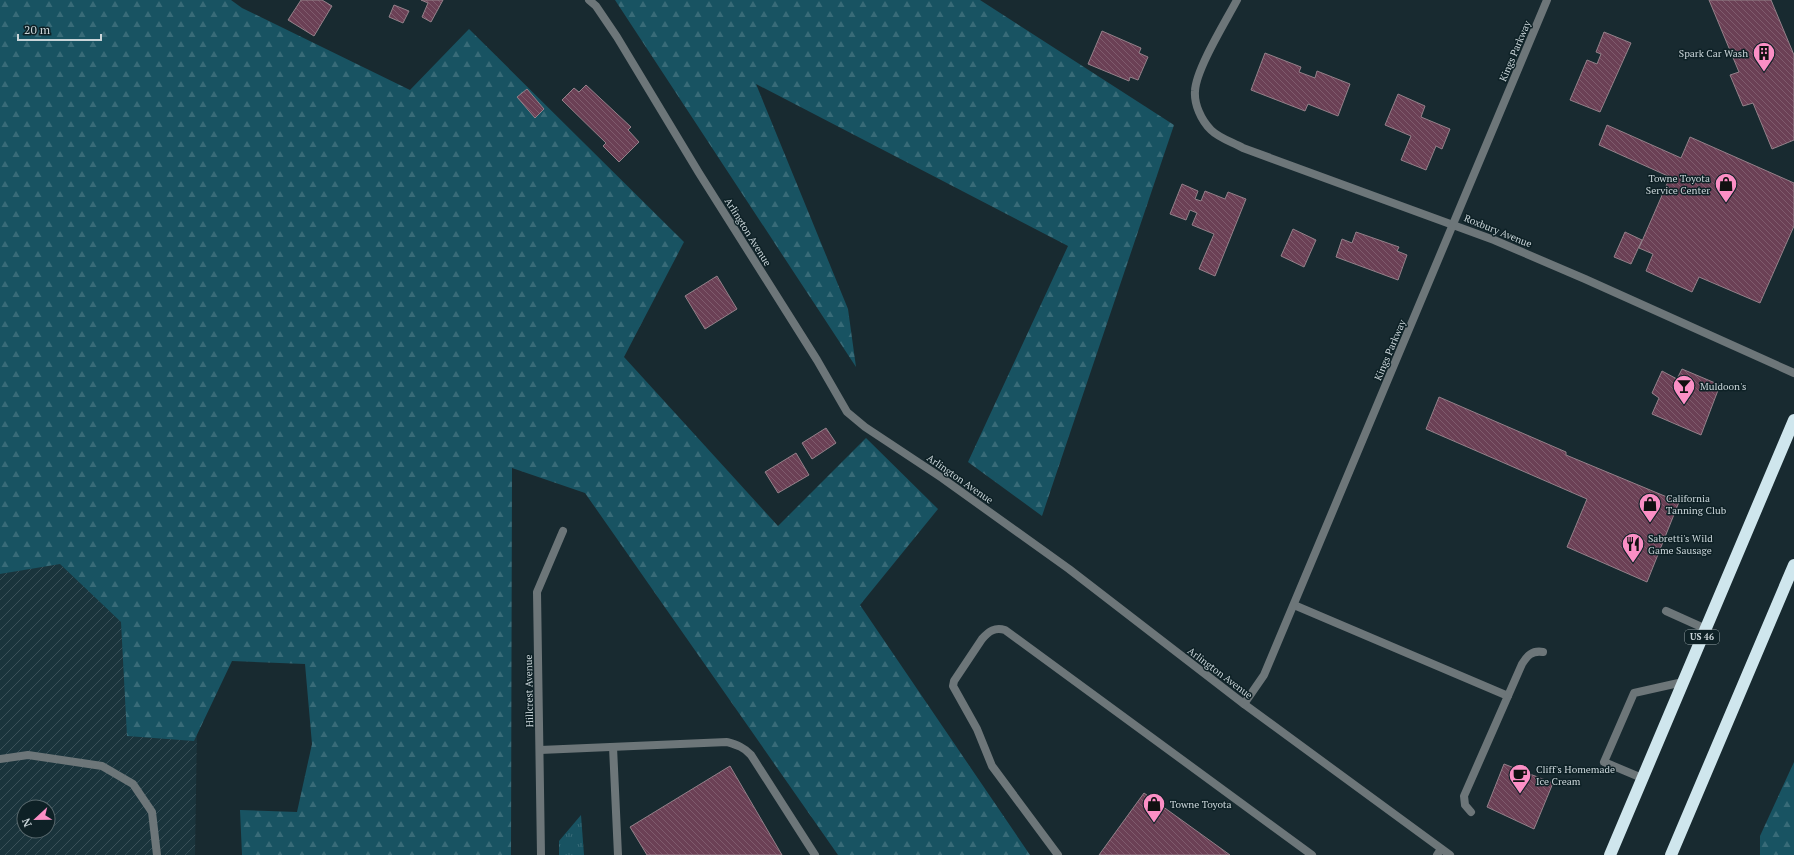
<svg xmlns="http://www.w3.org/2000/svg" width="1794" height="855" font-family="'PT Serif',serif">
  <style>
    .industrial { fill: url(#industrial-furrows); fill-rule: evenodd }
    .grass { fill: url(#grass-tufts) }
    .forest { fill: url(#forest-firs) }
    .building { fill: url(#building-back-hatch); stroke: #94818a }
    .lines { fill: none; stroke-linecap: round; stroke-linejoin: round }
    .lane { stroke: #6d7679; stroke-width: 8 }
    .street { stroke: #6d7679; stroke-width: 8 }
    .highway { stroke: #cfe6ed; stroke-width: 12 }
    .labels { text-anchor: middle; dominant-baseline: central; stroke-width: 3; stroke-linejoin: round; paint-order: stroke }
    .shield { fill: #0e2126; stroke: #929fa3; stroke-width: 1 }
    .shield-label { font-size: 9px; font-weight: bold; fill: #cad5d9 }
    .street-label { font-size: 10px; fill: #cad5d9; stroke: #0e2126 }
    .poi-label { font-size: 10px; fill: #cad5d9; stroke: #0e2126; text-anchor: start }
  </style>
  <defs>
    <pattern id="industrial-furrows" width="10" height="10" patternUnits="userSpaceOnUse"><rect width="10" height="10" fill="#1a343c"/><path d="M-1 1l2-2M0 10L10 0M9 11l2-2" fill="none" stroke="#3a5058"/></pattern>
    <pattern id="grass-tufts" width="24" height="20" patternUnits="userSpaceOnUse"><rect width="24" height="20" fill="#185362"/><path d="M3 7l-1-3M5 7V3M7 7l1-3M15 17l-1-3M17 17v-4M19 17l1-3" fill="none" stroke="#386b78"/></pattern>
    <pattern id="forest-firs" width="22" height="20" patternUnits="userSpaceOnUse"><rect width="22" height="20" fill="#185362"/><path d="M5 1l3.5 6h-7zM16 11l3.5 6h-7z" fill="#386b78"/></pattern>
    <pattern id="building-back-hatch" width="6" height="6" patternUnits="userSpaceOnUse"><rect width="6" height="6" fill="#6b4055"/><path d="M-1 5l2 2M0 0l6 6M5-1l2 2" fill="none" stroke="#7f5b6d"/></pattern>
  </defs>
  <rect width="100%" height="100%" fill="#182a30"/>
  <path class="industrial" d="M 200,537 L 195,855 L 0,855 L 0,574 ZM 24,807 L 48,807 L 48,831 L 24,831 Z"/>
  <polygon class="grass" points="581,815 584,855 559,855 559,841"/>
  <g class="forest">
    <polygon points="0,0 231,0 242,8 410,90 469,29 684,242 624,357 778,526 866,438 938,509 860,605 1030,855 838,855 585,493 512,468 511,855 242,855 240,810 297,812 312,744 305,664 232,661 194,741 127,736 121,622 60,564 0,574"/>
    <polygon points="615,0 980,0 1174,125 1042,516 968,462 1068,246 756,84 848,309 856,367"/>
    <polygon points="1794,762 1794,855 1760,855 1760,836"/>
  </g>
  <g class="building">
    <polygon points="301,0 322,0 332,6 314,36 288,20"/>
    <polygon points="421,0 443,0 431,22 422,17 428,3"/>
    <polygon points="1709,0 1771,0 1794,55 1794,140 1772,149 1753,103 1743,106 1730,75 1739,72"/>
    <polygon points="394,5 409,11 403,23 389,17"/>
    <polygon points="1102,31 1141,48 1139,53 1148,57 1138,80 1130,77 1129,81 1088,64"/>
    <polygon points="1604,32 1631,43 1600,112 1570,100 1587,60 1597,64 1601,54 1596,52"/>
    <polygon points="1265,53 1301,67 1299,72 1315,78 1317,71 1350,84 1338,116 1308,104 1305,111 1251,90"/>
    <polygon points="586,85 631,127 628,130 639,142 619,162 603,146 606,143 562,100 574,88 579,92"/>
    <polygon points="527,89 544,109 535,118 517,97"/>
    <polygon points="1398,94 1425,106 1421,117 1450,129 1442,149 1436,146 1426,170 1401,160 1411,136 1385,125"/>
    <polygon points="1607,125 1681,158 1690,137 1794,183 1794,226 1760,303 1699,277 1692,292 1646,271 1653,254 1639,248 1670,177 1599,145"/>
    <polygon points="1182,184 1198,191 1195,199 1201,201 1205,191 1225,199 1228,192 1246,199 1215,276 1199,269 1214,234 1192,225 1197,213 1190,210 1186,220 1170,214"/>
    <polygon points="1293,229 1316,240 1304,267 1281,256"/>
    <polygon points="1356,232 1399,247 1397,251 1407,255 1398,280 1336,257 1342,239 1352,243"/>
    <polygon points="1625,232 1642,240 1631,264 1614,257"/>
    <polygon points="717,276 737,309 705,329 685,296"/>
    <polygon points="1682,369 1720,385 1701,435 1652,414 1659,398 1652,393 1662,371 1677,379"/>
    <polygon points="1439,397 1566,452 1566,455 1679,502 1647,582 1567,547 1587,499 1426,429"/>
    <polygon points="826,428 836,443 812,459 802,443"/>
    <polygon points="796,453 809,475 778,493 765,472"/>
    <polygon points="1504,764 1553,783 1534,829 1487,807"/>
    <polygon points="730,766 782,855 647,855 630,827"/>
    <polygon points="1144,793 1230,855 1099,855"/>
  </g>
  <g class="lines">
    <g class="lane">
      <polyline points="1294,605 1508,696"/>
      <polyline points="1666,611 1706,629"/>
      <polyline points="613,747 618,855"/>
      <path d="M 540,750 L 727,742 C 737,745 744,747 751,755 L 815,855"/>
      <polyline points="0,759 28,755 102,766 133,784 152,812 157,855"/>
      <polyline points="1642,778 1604,762 1634,693 1683,682"/>
      <path d="M 1471,812 L 1465,805 L 1464,796 L 1522,664 C 1527,656 1532,650 1543,652"/>
      <path d="M 1058,855 L 992,766 L 977,729 L 953,686 L 954,681 L 982,639 C 989,631 995,627 1005,630 L 1312,855"/>
      <polyline points="1437,855 1441,849"/>
    </g>
    <g class="street">
      <polyline points="589,0 596,6 617,37 699,173 817,360 847,412 865,427 942,478 1069,569 1244,704 1450,855"/>
      <path d="M 1237,0 C 1226,21 1196,69 1195,91 C 1194,104 1201,120 1211,130 C 1219,138 1232,142 1243,148 L 1494,240 L 1585,279 L 1794,373"/>
      <polyline points="1244,704 1264,675 1547,0"/>
      <polyline points="541,855 537,592 563,531"/>
    </g>
    <g class="highway">
      <polyline points="1610,855 1794,420"/>
      <polyline points="1671,855 1794,565"/>
    </g>
  </g>
  <defs>
    <g id="building-pin" transform="scale(1.15)"><path d="M0 17L-7.5 6A9.5 9.5 0 1 1 7.5 6Z" fill="#fb8fc5" stroke="#0e2126"/><path d="M-4-6H4V6H1V3H-1V6H-4ZM-2.5-4.3h1.7v1.8h-1.7ZM.8-4.3h1.7v1.8H.8ZM-2.5-1h1.7V.8h-1.7ZM.8-1h1.7V.8H.8Z" fill="#111"/></g>
    <g id="shop-pin" transform="scale(1.15)"><path d="M0 17L-7.5 6A9.5 9.5 0 1 1 7.5 6Z" fill="#fb8fc5" stroke="#0e2126"/><path d="M-5-2.5h2.3a2.7 3.5 0 0 1 5.4 0H5L5.5 6h-11ZM-1.5-2.5h3a1.5 2.3 0 0 0-3 0Z" fill="#111"/></g>
    <g id="bar-pin" transform="scale(1.15)"><path d="M0 17L-7.5 6A9.5 9.5 0 1 1 7.5 6Z" fill="#fb8fc5" stroke="#0e2126"/><path d="M-6-5H6L.8 .8V4.5H3.5V6h-7V4.5H-.8V.8Z" fill="#111"/></g>
    <g id="restaurant-pin" transform="scale(1.15)"><path d="M0 17L-7.5 6A9.5 9.5 0 1 1 7.5 6Z" fill="#fb8fc5" stroke="#0e2126"/><path d="M-5-6h1v4h1v-4h1v4h1v-4h1v5L-1.5 .5V6h-2V.5L-5-1ZM5-6V6H3V1.5H1.5Q1.5-4 5-6Z" fill="#111"/></g>
    <g id="cafe-pin" transform="scale(1.15)"><path d="M0 17L-7.5 6A9.5 9.5 0 1 1 7.5 6Z" fill="#fb8fc5" stroke="#0e2126"/><path d="M-5.5-4.5H6V0H3Q3 3.5 0 3.5H-2.5Q-5.5 3.5-5.5 0ZM3-3.2v2h1.7v-2ZM-6 4.5H4V6H-6Z" fill="#111"/></g>
  </defs>
  <g fill-rule="evenodd">
    <use href="#building-pin" x="1764" y="53"/>
    <use href="#shop-pin" x="1726" y="184"/>
    <use href="#bar-pin" x="1684" y="386"/>
    <use href="#shop-pin" x="1650" y="504"/>
    <use href="#restaurant-pin" x="1633" y="544"/>
    <use href="#cafe-pin" x="1520" y="775"/>
    <use href="#shop-pin" x="1154" y="804"/>
  </g>
  <g class="labels">
    <rect class="shield" x="1685" y="630" width="34" height="14" rx="3"/>
    <g class="shield-label">
      <text x="1702" y="637">US 46</text>
    </g>
    <g class="street-label">
      <text transform="translate(1515 51) rotate(-67)">Kings Parkway</text>
      <text transform="translate(1498 231) rotate(22)">Roxbury Avenue</text>
      <text transform="translate(748 232) rotate(58)">Arlington Avenue</text>
      <text transform="translate(1390 350) rotate(-67)">Kings Parkway</text>
      <text transform="translate(960 479) rotate(35)">Arlington Avenue</text>
      <text transform="translate(1220 673) rotate(37)">Arlington Avenue</text>
      <text transform="translate(529 691) rotate(-91)">Hillcrest Avenue</text>
    </g>
    <g class="poi-label">
      <text x="1748" y="53" text-anchor="end">Spark Car Wash</text>
      <text x="1710" y="178" text-anchor="end">Towne Toyota<tspan x="1710" dy="12">Service Center</tspan></text>
      <text x="1700" y="386">Muldoon's</text>
      <text x="1666" y="498">California<tspan x="1666" dy="12">Tanning Club</tspan></text>
      <text x="1648" y="538">Sabretti's Wild<tspan x="1648" dy="12">Game Sausage</tspan></text>
      <text x="1536" y="769">Cliff's Homemade<tspan x="1536" dy="12">Ice Cream</tspan></text>
      <text x="1170" y="804">Towne Toyota</text>
    </g>
  </g>
  <g transform="translate(36 819) rotate(248)"><circle r="19" fill="#0e2126" stroke="#59696e"/>
  <path d="M0-3L7 15L0 10L-7 15Z" fill="#fb8fc5"/>
  <text y="-6" font-size="11" font-weight="bold" text-anchor="middle" fill="#cad5d9">N</text>
  </g>
  <path d="M18 34v6h83v-6" fill="none" stroke="#cad5d9" stroke-width="2"/>
  <text x="24" y="34" font-size="12" fill="#cad5d9" stroke="#0e2126" stroke-width="3" paint-order="stroke">20 m</text>
</svg>
